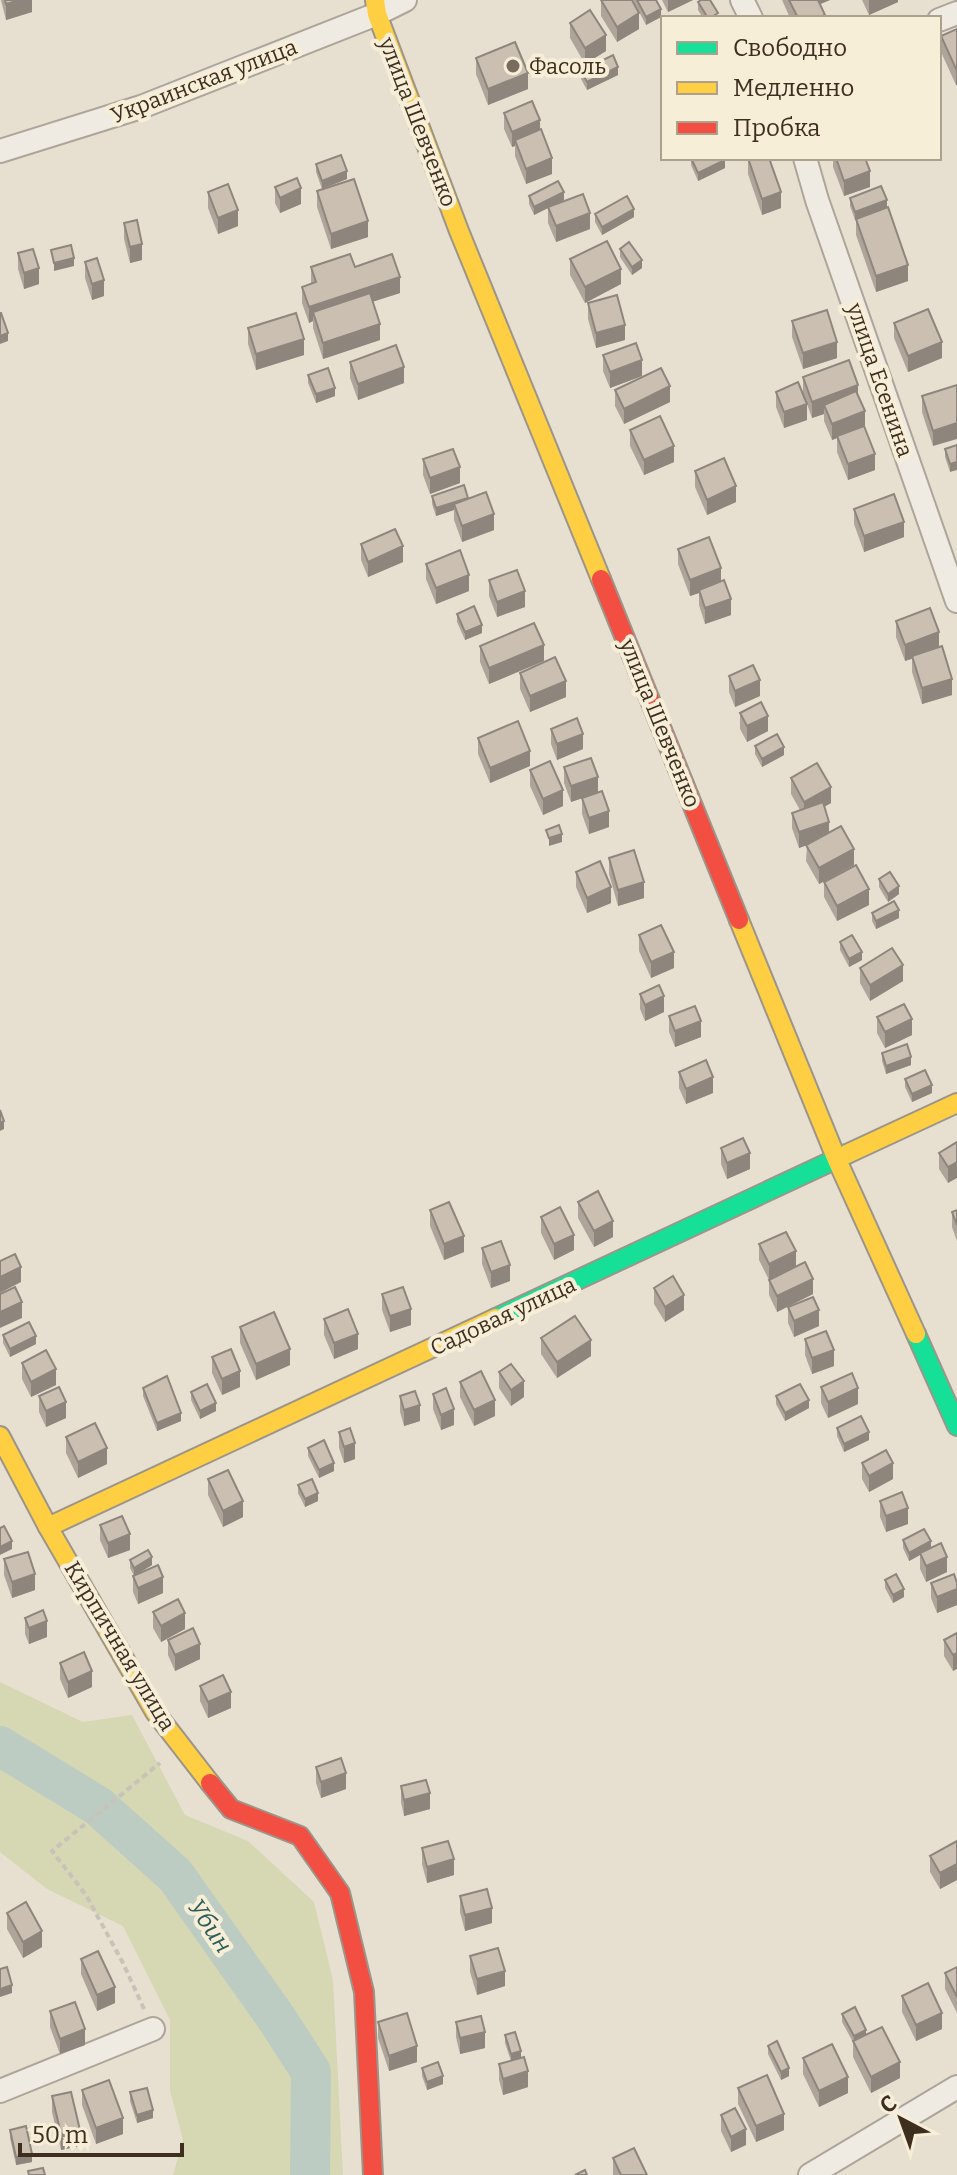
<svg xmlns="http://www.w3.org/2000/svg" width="957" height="2175" font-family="Bitter,serif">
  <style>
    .green { fill: #d6d7b3 }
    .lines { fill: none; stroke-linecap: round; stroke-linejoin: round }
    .river { stroke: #bcccc2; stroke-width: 40 }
    .street-casing { stroke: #ada599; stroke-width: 26 }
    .fast-casing { stroke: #9c958a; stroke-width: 22 }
    .slow-casing { stroke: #9c958a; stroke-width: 22 }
    .jam-casing { stroke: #9c958a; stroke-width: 22 }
    .path { stroke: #c8c2b9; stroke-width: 4; stroke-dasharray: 6 4; stroke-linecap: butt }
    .street { stroke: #efebe3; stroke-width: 22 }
    .fast { stroke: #16e098; stroke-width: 18 }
    .slow { stroke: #ffcf43; stroke-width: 18 }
    .jam { stroke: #f24e42; stroke-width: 18 }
    .wall { fill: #afa499 }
    .shaded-wall { fill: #8e867d }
    .building { fill: #cbbfb2; stroke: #8e867d; stroke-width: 2 }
    .poi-dot { fill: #786c5e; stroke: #f7eed8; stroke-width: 3 }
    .labels { text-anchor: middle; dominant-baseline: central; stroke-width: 8; stroke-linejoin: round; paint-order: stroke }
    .poi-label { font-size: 22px; fill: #3d2e20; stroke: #f7eed8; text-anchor: start }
    .street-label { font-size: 22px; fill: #3d2e20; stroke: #f7eed8 }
    .water-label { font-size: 24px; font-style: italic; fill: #2f5d5a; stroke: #f7eed8 }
  </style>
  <rect width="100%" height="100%" fill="#e7e0d1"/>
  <polygon class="green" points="0,1682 83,1722 132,1715 185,1815 248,1841 314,1902 333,1980 343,2175 173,2175 183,2140 170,2091 170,2020 123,1926 47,1889 0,1852"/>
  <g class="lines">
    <polyline class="river" points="0,1746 98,1806 175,1875 277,2019 311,2072 310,2175"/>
    <g class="street-casing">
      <g id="street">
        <polyline points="742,0 751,18"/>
        <polyline points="939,20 957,13"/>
        <polyline points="0,151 141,107 377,14 405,0"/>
        <polyline points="805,158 817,200 957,601"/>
        <polyline points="0,2091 153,2029"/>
        <polyline points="810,2175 957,2087"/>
      </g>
    </g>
    <g class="fast-casing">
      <g id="fast">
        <polyline points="496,1318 847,1154"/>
        <polyline points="916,1334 957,1426"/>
      </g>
    </g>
    <g class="slow-casing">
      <g id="slow">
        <polyline points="375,0 377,14 459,231 601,579"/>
        <polyline points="739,920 837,1160 916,1334"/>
        <polyline points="847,1154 957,1103"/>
        <polyline points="0,1436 48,1527 155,1712 210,1783"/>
        <polyline points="48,1527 496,1318"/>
      </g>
    </g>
    <g class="jam-casing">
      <g id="jam">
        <polyline points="601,579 739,920"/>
        <polyline points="210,1783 231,1809 300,1836 340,1893 364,1992 373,2175"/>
      </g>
    </g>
    <polyline class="path" points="144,2009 123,1963 86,1895 52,1851 160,1763"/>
    <use href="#street" class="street"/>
    <use href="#fast" class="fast"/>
    <use href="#slow" class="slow"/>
    <use href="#jam" class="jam"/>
  </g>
  <g class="wall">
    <polygon points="1,0 32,0 32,12 6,20"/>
    <polygon points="601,0 639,29 617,42 601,16"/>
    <polygon points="633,0 656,0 661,17 646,25"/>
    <polygon points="662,0 693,0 668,12"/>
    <polygon points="782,0 830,0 820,4 825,18 790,18"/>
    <polygon points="862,0 898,0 898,2 869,15"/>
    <polygon points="698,2 718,18 703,18 698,10"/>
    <polygon points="570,23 606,51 585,64 570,38"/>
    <polygon points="957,29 956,85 941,52 941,36"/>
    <polygon points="476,58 528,89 488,105 476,74"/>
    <polygon points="581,71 618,75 587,90 581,79"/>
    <polygon points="504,113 540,130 552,174 526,184 515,156 515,146 512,147 504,129"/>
    <polygon points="691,158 725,168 698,181 691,165"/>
    <polygon points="748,158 781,208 762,215 748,174"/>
    <polygon points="833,158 865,158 870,187 844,196 833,167"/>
    <polygon points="316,164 347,179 322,189 316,172"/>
    <polygon points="275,187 301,204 280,213 275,203"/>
    <polygon points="317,191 368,237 331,249 317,207"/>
    <polygon points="208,192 238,226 218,234 208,208"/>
    <polygon points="529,196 564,200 558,203 590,229 556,242 548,223 548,208 534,215 529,204"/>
    <polygon points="850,198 887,208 908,281 876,292 856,235 856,220 855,220 850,206"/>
    <polygon points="595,214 634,217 602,235 595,222"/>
    <polygon points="124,223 142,260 130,263 124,239"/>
    <polygon points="620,249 642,268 632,275 620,257"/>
    <polygon points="18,253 39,284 24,289 18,269"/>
    <polygon points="570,259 621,284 585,303 570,275"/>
    <polygon points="85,262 104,296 92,300 85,278"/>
    <polygon points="311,267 355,267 400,293 372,302 380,340 323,359 313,328 313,321 309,323 302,303 302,287 311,284"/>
    <polygon points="588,303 625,340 596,348 588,319"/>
    <polygon points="792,321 837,358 803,369 792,337"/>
    <polygon points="894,323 942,358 908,372 894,338"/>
    <polygon points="248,328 304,355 256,370 248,344"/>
    <polygon points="603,355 642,376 610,388 603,371"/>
    <polygon points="350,362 404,383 358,400 350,378"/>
    <polygon points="308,375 335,396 316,403 308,383"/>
    <polygon points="803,377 858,396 875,470 848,480 837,452 837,438 832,440 824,421 824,414 812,418 803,393"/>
    <polygon points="957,385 933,446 922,412 922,396"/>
    <polygon points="615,390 670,402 624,424 615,406"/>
    <polygon points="776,392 807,420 784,428 776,407"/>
    <polygon points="630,430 674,462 644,475 630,446"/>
    <polygon points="957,445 950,472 945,457 945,449"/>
    <polygon points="423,459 460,483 430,494 423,475"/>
    <polygon points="695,471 736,502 707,515 695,487"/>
    <polygon points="432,496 468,499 494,530 462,542 454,520 454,510 436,516 432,504"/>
    <polygon points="854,509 904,537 864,552 854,524"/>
    <polygon points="361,544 403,562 368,577 361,560"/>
    <polygon points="678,549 721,582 731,615 705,624 699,605 699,593 690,596 678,564"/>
    <polygon points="426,564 469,591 436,604 426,579"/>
    <polygon points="489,580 525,607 497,617 489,596"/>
    <polygon points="457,614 482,633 465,640 457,622"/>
    <polygon points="896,621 939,647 952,695 922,704 912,672 912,659 905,661 896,637"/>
    <polygon points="480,646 544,661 489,684 480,662"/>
    <polygon points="520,673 566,697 530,712 520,689"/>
    <polygon points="729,676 760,696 735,707 729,692"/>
    <polygon points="740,713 768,731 747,742 740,729"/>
    <polygon points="551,729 583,749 557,760 551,744"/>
    <polygon points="478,738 530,766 490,783 478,754"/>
    <polygon points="755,746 784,755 762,767 755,754"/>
    <polygon points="564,767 598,793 609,827 589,834 582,814 582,798 587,796 571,802 564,783"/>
    <polygon points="530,770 563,806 543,815 530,786"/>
    <polygon points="791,778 831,803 824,807 829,832 854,865 819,884 806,861 807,845 799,848 792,828 792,813 800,810 791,794"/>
    <polygon points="609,858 644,898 618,906 609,874"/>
    <polygon points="576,872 611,903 587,913 576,887"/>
    <polygon points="879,879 899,894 888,902 879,887"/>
    <polygon points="824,882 869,905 837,921 824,897"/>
    <polygon points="872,913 899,918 876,929 872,921"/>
    <polygon points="639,935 674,968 651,978 639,951"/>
    <polygon points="840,942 862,960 849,967 840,950"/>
    <polygon points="860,968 903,981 870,1001 860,983"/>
    <polygon points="640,994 664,1012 645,1021 640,1009"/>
    <polygon points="669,1016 701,1037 675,1047 669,1032"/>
    <polygon points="877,1017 912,1035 885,1048 877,1033"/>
    <polygon points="882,1053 911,1065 886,1074 882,1061"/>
    <polygon points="679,1072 713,1093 686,1104 679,1088"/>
    <polygon points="905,1079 932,1093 912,1102 905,1087"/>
    <polygon points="957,1142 948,1183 939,1169 939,1153"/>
    <polygon points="721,1148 750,1169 727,1179 721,1164"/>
    <polygon points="578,1202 613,1237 594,1247 578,1218"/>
    <polygon points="430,1210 464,1252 444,1260 430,1226"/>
    <polygon points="957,1210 957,1241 952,1227 952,1212"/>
    <polygon points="541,1217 574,1250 554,1260 541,1233"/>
    <polygon points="759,1244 796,1266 813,1294 777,1312 769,1295 769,1280 759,1260"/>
    <polygon points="482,1248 510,1281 491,1288 482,1264"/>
    <polygon points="654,1288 684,1310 665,1322 654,1304"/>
    <polygon points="382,1294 411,1325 390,1332 382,1310"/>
    <polygon points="788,1307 819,1326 794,1337 788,1323"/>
    <polygon points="324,1319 358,1349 334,1359 324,1335"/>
    <polygon points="240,1327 290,1365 256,1380 240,1343"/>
    <polygon points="3,1335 36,1344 10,1357 3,1343"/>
    <polygon points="541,1338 591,1356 557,1378 541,1354"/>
    <polygon points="805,1339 834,1366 812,1374 805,1355"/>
    <polygon points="212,1357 240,1387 222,1395 212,1373"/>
    <polygon points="22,1363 56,1385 31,1397 22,1379"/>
    <polygon points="499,1372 524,1397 511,1406 499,1388"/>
    <polygon points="460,1382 495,1416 474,1426 460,1397"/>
    <polygon points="821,1387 858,1404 828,1418 821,1403"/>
    <polygon points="143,1388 181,1421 157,1431 143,1396"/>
    <polygon points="191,1392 216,1411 200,1419 191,1400"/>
    <polygon points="433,1394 454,1425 441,1430 433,1409"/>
    <polygon points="39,1396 66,1418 46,1427 39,1412"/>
    <polygon points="400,1396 420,1421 404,1426 400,1412"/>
    <polygon points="776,1396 809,1408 785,1421 776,1404"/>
    <polygon points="837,1428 869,1440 844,1452 837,1436"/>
    <polygon points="339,1432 355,1459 344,1463 339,1448"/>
    <polygon points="66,1437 107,1464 78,1478 66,1453"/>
    <polygon points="308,1448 334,1471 319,1478 308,1456"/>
    <polygon points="862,1463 893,1479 869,1492 862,1479"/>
    <polygon points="208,1479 243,1517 223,1527 208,1495"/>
    <polygon points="298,1485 318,1501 305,1507 298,1493"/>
    <polygon points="880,1501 908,1524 886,1532 880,1517"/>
    <polygon points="100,1525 130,1550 108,1558 100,1540"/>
    <polygon points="903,1540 931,1548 947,1572 926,1582 920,1569 920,1555 909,1561 903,1548"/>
    <polygon points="4,1559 35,1590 12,1598 4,1575"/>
    <polygon points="130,1560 152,1565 134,1576 130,1568"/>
    <polygon points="133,1576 163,1593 138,1604 133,1592"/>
    <polygon points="885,1580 904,1597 893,1603 885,1588"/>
    <polygon points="931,1583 957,1583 957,1605 937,1613 931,1598"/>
    <polygon points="153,1612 185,1629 161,1642 153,1628"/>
    <polygon points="25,1618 47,1637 29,1644 25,1634"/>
    <polygon points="957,1633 953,1671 944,1656 944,1640"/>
    <polygon points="168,1640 200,1659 175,1671 168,1655"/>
    <polygon points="60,1663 92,1687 68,1698 60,1679"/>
    <polygon points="200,1686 231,1708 208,1718 200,1701"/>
    <polygon points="316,1767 346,1789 321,1798 316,1783"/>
    <polygon points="401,1786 430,1809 404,1816 401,1802"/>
    <polygon points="957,1841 957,1880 940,1889 930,1872 930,1856"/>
    <polygon points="422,1848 454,1875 427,1883 422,1864"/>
    <polygon points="460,1896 492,1923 465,1931 460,1912"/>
    <polygon points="7,1913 42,1947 23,1958 7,1929"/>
    <polygon points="470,1956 505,1986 477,1995 470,1972"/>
    <polygon points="81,1959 115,2003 97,2011 81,1974"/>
    <polygon points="957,1967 957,2013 945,1989 945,1973"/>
    <polygon points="902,1996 942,2029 916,2041 902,2012"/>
    <polygon points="50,2011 85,2045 60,2054 50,2027"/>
    <polygon points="842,2014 866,2034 900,2078 871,2093 853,2057 853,2042 842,2022"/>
    <polygon points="378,2022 417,2062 389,2071 378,2038"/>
    <polygon points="456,2022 485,2048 460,2054 456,2037"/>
    <polygon points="505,2035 521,2058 528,2087 503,2095 499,2080 499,2064 511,2061 505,2043"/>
    <polygon points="768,2046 789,2076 781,2080 768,2054"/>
    <polygon points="803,2058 848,2093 819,2107 803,2074"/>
    <polygon points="422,2068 443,2084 427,2090 422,2076"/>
    <polygon points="738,2088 784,2130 756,2142 738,2104"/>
    <polygon points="82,2090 123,2134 96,2144 82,2105"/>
    <polygon points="130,2092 153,2118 137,2123 130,2101"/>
    <polygon points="52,2096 80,2146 61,2150 52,2112"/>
    <polygon points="721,2115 746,2145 731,2152 721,2131"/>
    <polygon points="10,2130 32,2162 16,2165 10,2138"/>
    <polygon points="613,2158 647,2175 613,2175"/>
  </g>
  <g class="shaded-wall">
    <polygon points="20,0 32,0 32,12 6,20 6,4"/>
    <polygon points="668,0 693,0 668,12"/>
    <polygon points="818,0 830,0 818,5"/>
    <polygon points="869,0 898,0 898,2 869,15"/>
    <polygon points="661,9 661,17 646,25 646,17"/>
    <polygon points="639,13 639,29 617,42 617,27"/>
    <polygon points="606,35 606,51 585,64 585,48"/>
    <polygon points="618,67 618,75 587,90 587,82"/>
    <rect x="956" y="69" width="1" height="16"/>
    <polygon points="528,73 528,89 488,105 488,89"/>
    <polygon points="540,120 540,135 515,140 515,146 512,147 512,132"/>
    <polygon points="552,158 552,174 526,184 526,169"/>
    <polygon points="725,160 725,168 698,181 698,173"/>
    <polygon points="347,171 347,179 322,189 322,181"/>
    <polygon points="870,171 870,187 844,196 844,181"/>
    <polygon points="301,188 301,204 280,213 280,198"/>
    <polygon points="564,192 564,200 534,215 534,207"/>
    <polygon points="781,192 781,208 762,215 762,199"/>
    <polygon points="887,200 887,208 855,220 855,212"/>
    <polygon points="634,209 634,217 602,235 602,227"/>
    <polygon points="238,210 238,226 218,234 218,218"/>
    <polygon points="590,213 590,229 556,242 556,226"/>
    <polygon points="368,221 368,237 331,249 331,234"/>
    <polygon points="142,244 142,260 130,263 130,247"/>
    <polygon points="74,258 74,266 54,271 54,263"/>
    <polygon points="642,260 642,268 632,275 632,267"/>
    <polygon points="908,265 908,281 876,292 876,276"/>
    <polygon points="39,268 39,284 24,289 24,273"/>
    <polygon points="621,269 621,284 585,303 585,287"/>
    <polygon points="400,277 400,293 315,320 313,312 313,321 309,323 309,307"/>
    <polygon points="104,280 104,296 92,300 92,284"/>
    <polygon points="380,324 380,340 323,359 323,343"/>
    <polygon points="625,325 625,340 596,348 596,333"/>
    <polygon points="8,333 8,341 0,344 0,336"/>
    <polygon points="304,339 304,355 256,370 256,354"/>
    <polygon points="837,342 837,358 803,369 803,353"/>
    <polygon points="942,342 942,358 908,372 908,356"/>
    <polygon points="642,360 642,376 610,388 610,372"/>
    <polygon points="404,367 404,383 358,400 358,384"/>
    <polygon points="858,385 858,401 824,405 824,414 812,418 812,402"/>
    <polygon points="670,386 670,402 624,424 624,409"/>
    <polygon points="335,388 335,396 316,403 316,394"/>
    <polygon points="807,404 807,420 784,428 784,412"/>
    <polygon points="865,411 865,427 832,440 832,424"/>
    <polygon points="957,423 957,439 933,446 933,431"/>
    <polygon points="674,446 674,462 644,475 644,460"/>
    <polygon points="875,454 875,470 848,480 848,464"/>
    <polygon points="957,462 957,470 950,472 950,464"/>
    <polygon points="460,467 460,483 430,494 430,478"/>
    <polygon points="736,486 736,502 707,515 707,500"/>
    <polygon points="468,498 468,506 454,504 454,510 436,516 436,508"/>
    <polygon points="494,514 494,530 462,542 462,526"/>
    <polygon points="904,522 904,537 864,552 864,536"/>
    <polygon points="403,546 403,562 368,577 368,562"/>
    <polygon points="721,568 721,584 699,590 699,593 690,596 690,580"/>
    <polygon points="469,575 469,591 436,604 436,588"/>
    <polygon points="525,591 525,607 497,617 497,602"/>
    <polygon points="731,599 731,615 705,624 705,608"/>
    <polygon points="482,625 482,633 465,640 465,632"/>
    <polygon points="939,632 939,648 905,661 905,645"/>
    <polygon points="544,645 544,661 489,684 489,668"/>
    <polygon points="952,679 952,695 922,704 922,688"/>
    <polygon points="760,680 760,696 735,707 735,691"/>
    <polygon points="566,681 566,697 530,712 530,696"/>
    <polygon points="768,716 768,731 747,742 747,726"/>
    <polygon points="583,734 583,749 557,760 557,744"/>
    <polygon points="784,747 784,755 762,767 762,759"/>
    <polygon points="530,751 530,766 490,783 490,768"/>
    <polygon points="598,777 598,793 571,802 571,786"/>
    <polygon points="831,787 831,803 804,818 804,802"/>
    <polygon points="563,790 563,806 543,815 543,799"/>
    <polygon points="609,811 609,827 589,834 589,818"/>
    <polygon points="829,822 829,837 799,848 799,832"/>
    <polygon points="562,834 562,842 549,846 549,838"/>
    <polygon points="854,849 854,865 819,884 819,868"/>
    <polygon points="644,882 644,898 618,906 618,890"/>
    <polygon points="899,886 899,894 888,902 888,894"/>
    <polygon points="611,887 611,903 587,913 587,898"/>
    <polygon points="869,889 869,905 837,921 837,906"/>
    <polygon points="899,910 899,918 876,929 876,921"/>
    <polygon points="674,952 674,968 651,978 651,962"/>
    <polygon points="862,952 862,960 849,967 849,959"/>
    <polygon points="903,965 903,981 870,1001 870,985"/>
    <polygon points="664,996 664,1012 645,1021 645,1005"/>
    <polygon points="912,1019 912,1035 885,1048 885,1032"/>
    <polygon points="701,1021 701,1037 675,1047 675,1031"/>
    <polygon points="911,1057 911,1065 886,1074 886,1066"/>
    <polygon points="713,1077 713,1093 686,1104 686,1089"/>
    <polygon points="932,1085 932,1093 912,1102 912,1094"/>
    <polygon points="4,1121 4,1129 0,1131 0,1123"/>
    <polygon points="750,1153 750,1169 727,1179 727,1163"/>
    <polygon points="957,1162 957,1178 948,1183 948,1167"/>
    <polygon points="613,1221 613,1237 594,1247 594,1231"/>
    <polygon points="574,1235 574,1250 554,1260 554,1244"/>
    <polygon points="464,1236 464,1252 444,1260 444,1244"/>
    <polygon points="796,1251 796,1267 769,1280 769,1264"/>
    <polygon points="510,1265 510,1281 491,1288 491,1272"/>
    <polygon points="21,1267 21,1282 0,1293 0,1277"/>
    <polygon points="813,1279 813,1294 777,1312 777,1296"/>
    <polygon points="684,1295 684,1310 665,1322 665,1307"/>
    <polygon points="22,1302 22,1318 0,1328 0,1312"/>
    <polygon points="411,1309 411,1325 390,1332 390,1316"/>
    <polygon points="819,1310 819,1326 794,1337 794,1321"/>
    <polygon points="358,1334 358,1349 334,1359 334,1343"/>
    <polygon points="36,1336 36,1344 10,1357 10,1349"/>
    <polygon points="591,1340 591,1356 557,1378 557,1362"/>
    <polygon points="290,1349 290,1365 256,1380 256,1364"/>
    <polygon points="834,1350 834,1366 812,1374 812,1358"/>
    <polygon points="56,1369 56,1385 31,1397 31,1382"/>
    <polygon points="240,1371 240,1387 222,1395 222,1379"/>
    <polygon points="524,1381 524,1397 511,1406 511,1390"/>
    <polygon points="858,1388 858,1404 828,1418 828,1402"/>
    <polygon points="495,1400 495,1416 474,1426 474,1410"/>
    <polygon points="809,1400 809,1408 785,1421 785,1413"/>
    <polygon points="66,1402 66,1418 46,1427 46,1411"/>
    <polygon points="216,1403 216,1411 200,1419 200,1411"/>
    <polygon points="420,1405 420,1421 404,1426 404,1410"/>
    <polygon points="454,1409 454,1425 441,1430 441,1415"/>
    <polygon points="181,1413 181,1421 157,1431 157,1423"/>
    <polygon points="869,1432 869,1440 844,1452 844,1444"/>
    <polygon points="355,1443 355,1459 344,1463 344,1447"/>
    <polygon points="107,1448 107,1464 78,1478 78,1462"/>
    <polygon points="334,1463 334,1471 319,1478 319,1470"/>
    <polygon points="893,1463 893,1479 869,1492 869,1476"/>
    <polygon points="318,1493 318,1501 305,1507 305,1499"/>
    <polygon points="243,1501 243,1517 223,1527 223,1511"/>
    <polygon points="908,1508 908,1524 886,1532 886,1516"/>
    <polygon points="130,1534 130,1550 108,1558 108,1543"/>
    <polygon points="12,1541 12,1549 0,1555 0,1547"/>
    <polygon points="931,1541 931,1549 909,1561 909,1553"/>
    <polygon points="152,1557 152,1565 134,1576 134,1568"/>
    <polygon points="947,1557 947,1572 926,1582 926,1566"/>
    <polygon points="35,1574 35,1590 12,1598 12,1582"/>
    <polygon points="163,1577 163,1593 138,1604 138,1588"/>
    <polygon points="904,1589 904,1597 893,1603 893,1595"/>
    <polygon points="957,1589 957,1605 937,1613 937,1597"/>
    <polygon points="185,1613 185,1629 161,1642 161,1626"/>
    <polygon points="47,1621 47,1637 29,1644 29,1628"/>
    <polygon points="200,1644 200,1659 175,1671 175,1655"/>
    <polygon points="957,1653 957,1669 953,1671 953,1655"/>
    <polygon points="92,1671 92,1687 68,1698 68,1682"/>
    <polygon points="231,1692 231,1708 208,1718 208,1702"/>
    <polygon points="346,1773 346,1789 321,1798 321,1782"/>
    <polygon points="430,1793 430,1809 404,1816 404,1800"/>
    <polygon points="454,1859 454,1875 427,1883 427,1867"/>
    <polygon points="957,1864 957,1880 940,1889 940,1873"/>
    <polygon points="492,1908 492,1923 465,1931 465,1915"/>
    <polygon points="42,1931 42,1947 23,1958 23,1942"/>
    <polygon points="505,1971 505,1986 477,1995 477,1979"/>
    <polygon points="12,1985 12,1993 0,1997 0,1989"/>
    <polygon points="115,1987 115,2003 97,2011 97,1995"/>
    <polygon points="942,2013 942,2029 916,2041 916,2025"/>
    <polygon points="85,2029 85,2045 60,2054 60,2039"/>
    <polygon points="866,2030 866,2038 854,2045 854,2036"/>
    <polygon points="485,2032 485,2048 460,2054 460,2038"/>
    <polygon points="417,2046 417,2062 389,2071 389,2056"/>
    <polygon points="521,2051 521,2059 511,2062 511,2054"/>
    <polygon points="900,2062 900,2078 871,2093 871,2077"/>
    <polygon points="789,2068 789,2076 781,2080 781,2072"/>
    <polygon points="528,2071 528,2087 503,2095 503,2079"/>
    <polygon points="443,2076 443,2084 427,2090 427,2082"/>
    <polygon points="848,2077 848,2093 819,2107 819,2091"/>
    <polygon points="153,2110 153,2118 137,2123 137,2115"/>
    <polygon points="784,2114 784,2130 756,2142 756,2126"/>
    <polygon points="123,2118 123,2134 96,2144 96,2128"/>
    <polygon points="746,2129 746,2145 731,2152 731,2137"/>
    <polygon points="80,2130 80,2146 61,2150 61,2134"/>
    <polygon points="32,2154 32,2162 16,2165 16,2157"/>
  </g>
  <g class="building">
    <polygon points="5,0 20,0 6,4"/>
    <polygon points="601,0 632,0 639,13 617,27"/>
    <polygon points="637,0 656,0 661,9 646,17"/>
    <polygon points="701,0 710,0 718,13 710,18 708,18 698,2"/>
    <polygon points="789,0 818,0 825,15 818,18 798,18"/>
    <polygon points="590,10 606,35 585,48 570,23"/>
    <polygon points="957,29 957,69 956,69 941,36"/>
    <polygon points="515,42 528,73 488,89 476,58"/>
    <polygon points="613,55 618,67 587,82 581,71"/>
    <polygon points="532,101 540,120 512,132 504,113"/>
    <polygon points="541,129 552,158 526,169 515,140"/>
    <polygon points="341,155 347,171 322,181 316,164"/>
    <polygon points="691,158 724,158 725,160 698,173"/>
    <polygon points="748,158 769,158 781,192 762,199"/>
    <polygon points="836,158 865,158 870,171 844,181"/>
    <polygon points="297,178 301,188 280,198 275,187"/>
    <polygon points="354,179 368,221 331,234 317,191"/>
    <polygon points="558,181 564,192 534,207 529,196"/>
    <polygon points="228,184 238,210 218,218 208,192"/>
    <polygon points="881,186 887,200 855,212 850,198"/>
    <polygon points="583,194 590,213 556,226 548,207"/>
    <polygon points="627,196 634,209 602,227 595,214"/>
    <polygon points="888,207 908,265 876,276 856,219"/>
    <polygon points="137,220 142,244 130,247 124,223"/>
    <polygon points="607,241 621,269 585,287 570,259"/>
    <polygon points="629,242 642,260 632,267 620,249"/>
    <polygon points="71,245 74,258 54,263 51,250"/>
    <polygon points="33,249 39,268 24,273 18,253"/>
    <polygon points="350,254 355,267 392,254 400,277 309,307 302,287 316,282 311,267"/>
    <polygon points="97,258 104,280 92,284 85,262"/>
    <polygon points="370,293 380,324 323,343 313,312"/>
    <polygon points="617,295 625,325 596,333 588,303"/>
    <polygon points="928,309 942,342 908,356 894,323"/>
    <polygon points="827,310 837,342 803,353 792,321"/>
    <polygon points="0,313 1,313 8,333 0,336"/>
    <polygon points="296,313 304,339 256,354 248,328"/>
    <polygon points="636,343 642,360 610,372 603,355"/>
    <polygon points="396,345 404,367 358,384 350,362"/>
    <polygon points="849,360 858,385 812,402 803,377"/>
    <polygon points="328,368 335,388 316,394 308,375"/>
    <polygon points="661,368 670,386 624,409 615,390"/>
    <polygon points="798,382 807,404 784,412 776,392"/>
    <polygon points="957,385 957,423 933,431 922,396"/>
    <polygon points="856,391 865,411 832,424 824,405"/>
    <polygon points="660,416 674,446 644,460 630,430"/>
    <polygon points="864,426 875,454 848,464 837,436"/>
    <polygon points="957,445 957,462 950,464 945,449"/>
    <polygon points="453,449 460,467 430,478 423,459"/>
    <polygon points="724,458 736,486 707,500 695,471"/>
    <polygon points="464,485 468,498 436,508 432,496"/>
    <polygon points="486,492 494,514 462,526 454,504"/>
    <polygon points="894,494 904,522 864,536 854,509"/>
    <polygon points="395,529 403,546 368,562 361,544"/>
    <polygon points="709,537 721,568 690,580 678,549"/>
    <polygon points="460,550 469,575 436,588 426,564"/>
    <polygon points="517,570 525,591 497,602 489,580"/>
    <polygon points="724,580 731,599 705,608 699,590"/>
    <polygon points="474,606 482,625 465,632 457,614"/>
    <polygon points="930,608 939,632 905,645 896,621"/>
    <polygon points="534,623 544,645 489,668 480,646"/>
    <polygon points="942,646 952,679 922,688 912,656"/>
    <polygon points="555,657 566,681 530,696 520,673"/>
    <polygon points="753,665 760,680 735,691 729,676"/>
    <polygon points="761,702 768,716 747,726 740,713"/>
    <polygon points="577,718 583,734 557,744 551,729"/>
    <polygon points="518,721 530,751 490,768 478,738"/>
    <polygon points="777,734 784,747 762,759 755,746"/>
    <polygon points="591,758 598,777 571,786 564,767"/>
    <polygon points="550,761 563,790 543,799 530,770"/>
    <polygon points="817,763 831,787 804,802 791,778"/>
    <polygon points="602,791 609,811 589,818 582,798"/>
    <polygon points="823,802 829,822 799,832 792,813"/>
    <polygon points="559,825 562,834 549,838 546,830"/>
    <polygon points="841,826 854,849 819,868 806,845"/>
    <polygon points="634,850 644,882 618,890 609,858"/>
    <polygon points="600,861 611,887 587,898 576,872"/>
    <polygon points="856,865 869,889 837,906 824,882"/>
    <polygon points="890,872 899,886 888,894 879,879"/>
    <polygon points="894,901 899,910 876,921 872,913"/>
    <polygon points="661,925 674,952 651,962 639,935"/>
    <polygon points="852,935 862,952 849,959 840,942"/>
    <polygon points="892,948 903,965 870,985 860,968"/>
    <polygon points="659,985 664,996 645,1005 640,994"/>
    <polygon points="904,1004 912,1019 885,1032 877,1017"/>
    <polygon points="695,1006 701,1021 675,1031 669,1016"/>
    <polygon points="907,1044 911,1057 886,1066 882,1053"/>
    <polygon points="706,1060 713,1077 686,1089 679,1072"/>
    <polygon points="925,1070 932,1085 912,1094 905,1079"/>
    <polygon points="0,1110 4,1121 0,1123"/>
    <polygon points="743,1138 750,1153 727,1163 721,1148"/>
    <polygon points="957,1142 957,1162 948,1167 939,1153"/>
    <polygon points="598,1191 613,1221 594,1231 578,1202"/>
    <polygon points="449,1202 464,1236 444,1244 430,1210"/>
    <polygon points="560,1207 574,1235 554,1244 541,1217"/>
    <polygon points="957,1210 957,1225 952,1212"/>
    <polygon points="786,1232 796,1251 769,1264 759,1244"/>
    <polygon points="501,1241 510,1265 491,1272 482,1248"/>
    <polygon points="15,1254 21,1267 0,1277 0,1261"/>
    <polygon points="805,1262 813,1279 777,1296 769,1280"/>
    <polygon points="673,1276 684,1295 665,1307 654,1288"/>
    <polygon points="15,1287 22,1302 0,1312 0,1294"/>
    <polygon points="403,1287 411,1309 390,1316 382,1294"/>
    <polygon points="813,1297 819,1310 794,1321 788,1307"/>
    <polygon points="348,1309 358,1334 334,1343 324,1319"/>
    <polygon points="274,1312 290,1349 256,1364 240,1327"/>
    <polygon points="575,1316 591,1340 557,1362 541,1338"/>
    <polygon points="29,1322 36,1336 10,1349 3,1335"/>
    <polygon points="826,1331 834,1350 812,1358 805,1339"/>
    <polygon points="231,1349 240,1371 222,1379 212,1357"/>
    <polygon points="46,1350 56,1369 31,1382 22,1363"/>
    <polygon points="511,1364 524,1381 511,1390 499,1372"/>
    <polygon points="481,1371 495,1400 474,1410 460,1382"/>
    <polygon points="852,1373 858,1388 828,1402 821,1387"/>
    <polygon points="167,1376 181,1413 157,1423 143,1388"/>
    <polygon points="207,1384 216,1403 200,1411 191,1392"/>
    <polygon points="800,1384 809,1400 785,1413 776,1396"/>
    <polygon points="59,1387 66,1402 46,1411 39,1396"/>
    <polygon points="446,1388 454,1409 441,1415 433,1394"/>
    <polygon points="415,1391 420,1405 404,1410 400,1396"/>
    <polygon points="861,1416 869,1432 844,1444 837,1428"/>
    <polygon points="95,1423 107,1448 78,1462 66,1437"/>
    <polygon points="350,1428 355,1443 344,1447 339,1432"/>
    <polygon points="324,1440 334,1463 319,1470 308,1448"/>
    <polygon points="886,1450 893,1463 869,1476 862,1463"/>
    <polygon points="228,1470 243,1501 223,1511 208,1479"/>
    <polygon points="312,1479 318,1493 305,1499 298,1485"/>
    <polygon points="902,1492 908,1508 886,1516 880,1501"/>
    <polygon points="122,1516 130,1534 108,1543 100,1525"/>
    <polygon points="4,1526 12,1541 0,1547 0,1528"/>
    <polygon points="924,1529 931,1541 909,1553 903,1540"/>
    <polygon points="941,1543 947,1557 926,1566 920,1553"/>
    <polygon points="148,1550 152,1557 134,1568 130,1560"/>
    <polygon points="28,1552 35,1574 12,1582 4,1559"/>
    <polygon points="158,1565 163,1577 138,1588 133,1576"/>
    <polygon points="896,1574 904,1589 893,1595 885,1580"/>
    <polygon points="954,1574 957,1583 957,1589 937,1597 931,1583"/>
    <polygon points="178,1599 185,1613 161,1626 153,1612"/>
    <polygon points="43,1610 47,1621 29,1628 25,1618"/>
    <polygon points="193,1628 200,1644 175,1655 168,1640"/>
    <polygon points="957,1633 957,1653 953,1655 944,1640"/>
    <polygon points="84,1652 92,1671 68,1682 60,1663"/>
    <polygon points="223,1675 231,1692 208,1702 200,1686"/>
    <polygon points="341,1758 346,1773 321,1782 316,1767"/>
    <polygon points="426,1780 430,1793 404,1800 401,1786"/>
    <polygon points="448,1841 454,1859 427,1867 422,1848"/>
    <polygon points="957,1841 957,1864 940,1873 930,1856"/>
    <polygon points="487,1889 492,1908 465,1915 460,1896"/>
    <polygon points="26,1902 42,1931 23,1942 7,1913"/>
    <polygon points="498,1948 505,1971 477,1979 470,1956"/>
    <polygon points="98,1951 115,1987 97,1995 81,1959"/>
    <polygon points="7,1967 12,1985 0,1989 0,1969"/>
    <polygon points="957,1967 957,1997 945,1973"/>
    <polygon points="928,1983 942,2013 916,2025 902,1996"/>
    <polygon points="75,2002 85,2029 60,2039 50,2011"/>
    <polygon points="855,2007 866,2030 854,2036 842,2014"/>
    <polygon points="407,2013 417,2046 389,2056 378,2022"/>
    <polygon points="481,2016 485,2032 460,2038 456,2022"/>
    <polygon points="882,2027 900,2062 871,2077 853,2041"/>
    <polygon points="515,2032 521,2051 511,2054 505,2035"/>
    <polygon points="777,2041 789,2068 781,2072 768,2046"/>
    <polygon points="832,2044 848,2077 819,2091 803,2058"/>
    <polygon points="524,2057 528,2071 503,2079 499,2064"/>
    <polygon points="438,2062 443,2076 427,2082 422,2068"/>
    <polygon points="767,2075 784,2114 756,2126 738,2088"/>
    <polygon points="109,2080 123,2118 96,2128 82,2090"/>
    <polygon points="147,2088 153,2110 137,2115 130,2092"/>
    <polygon points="71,2092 80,2130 61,2134 52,2096"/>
    <polygon points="735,2108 746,2129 731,2137 721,2115"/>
    <polygon points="26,2126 32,2154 16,2157 10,2130"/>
    <polygon points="634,2148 647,2175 621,2175 613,2158"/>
    <polygon points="43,2168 45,2175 29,2175 28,2171"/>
    <polygon points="585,2170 587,2175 575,2175"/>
  </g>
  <circle class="poi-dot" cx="513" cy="66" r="8"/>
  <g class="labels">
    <g class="poi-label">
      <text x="529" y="66">Фасоль</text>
    </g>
    <g class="street-label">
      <text transform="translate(204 81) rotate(-21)">Украинская улица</text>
      <text transform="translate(418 122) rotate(69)">улица Шевченко</text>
      <text transform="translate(880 380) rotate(71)">улица Есенина</text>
      <text transform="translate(660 723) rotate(68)">улица Шевченко</text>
      <text transform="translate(503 1316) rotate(-25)">Садовая улица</text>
      <text transform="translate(120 1646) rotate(59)">Кирпичная улица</text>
    </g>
    <g class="water-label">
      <text transform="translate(210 1926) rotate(56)">Убин</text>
    </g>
  </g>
  <rect x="661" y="16" width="280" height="144" fill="#f7eed8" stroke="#ada18e" stroke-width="2"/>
  <rect x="677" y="42" width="40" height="12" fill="#16e098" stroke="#ada18e" stroke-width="2"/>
  <text x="733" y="56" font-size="24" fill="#3d2e20">Свободно</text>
  <rect x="677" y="82" width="40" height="12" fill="#ffcf43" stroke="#ada18e" stroke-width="2"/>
  <text x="733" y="96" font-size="24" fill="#3d2e20">Медленно</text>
  <rect x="677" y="122" width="40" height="12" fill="#f24e42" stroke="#ada18e" stroke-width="2"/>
  <text x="733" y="136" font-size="24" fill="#3d2e20">Пробка</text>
  <g transform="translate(901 2119) rotate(319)" stroke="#f7eed8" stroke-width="6" paint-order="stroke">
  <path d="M0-6L14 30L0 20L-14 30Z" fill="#3d2e20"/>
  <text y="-12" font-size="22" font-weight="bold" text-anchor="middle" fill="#3d2e20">С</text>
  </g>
  <path d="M20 2143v12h162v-12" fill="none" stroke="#3d2e20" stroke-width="4"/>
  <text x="32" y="2143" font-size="24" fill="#3d2e20" stroke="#f7eed8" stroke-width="6" paint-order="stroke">50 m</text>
</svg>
